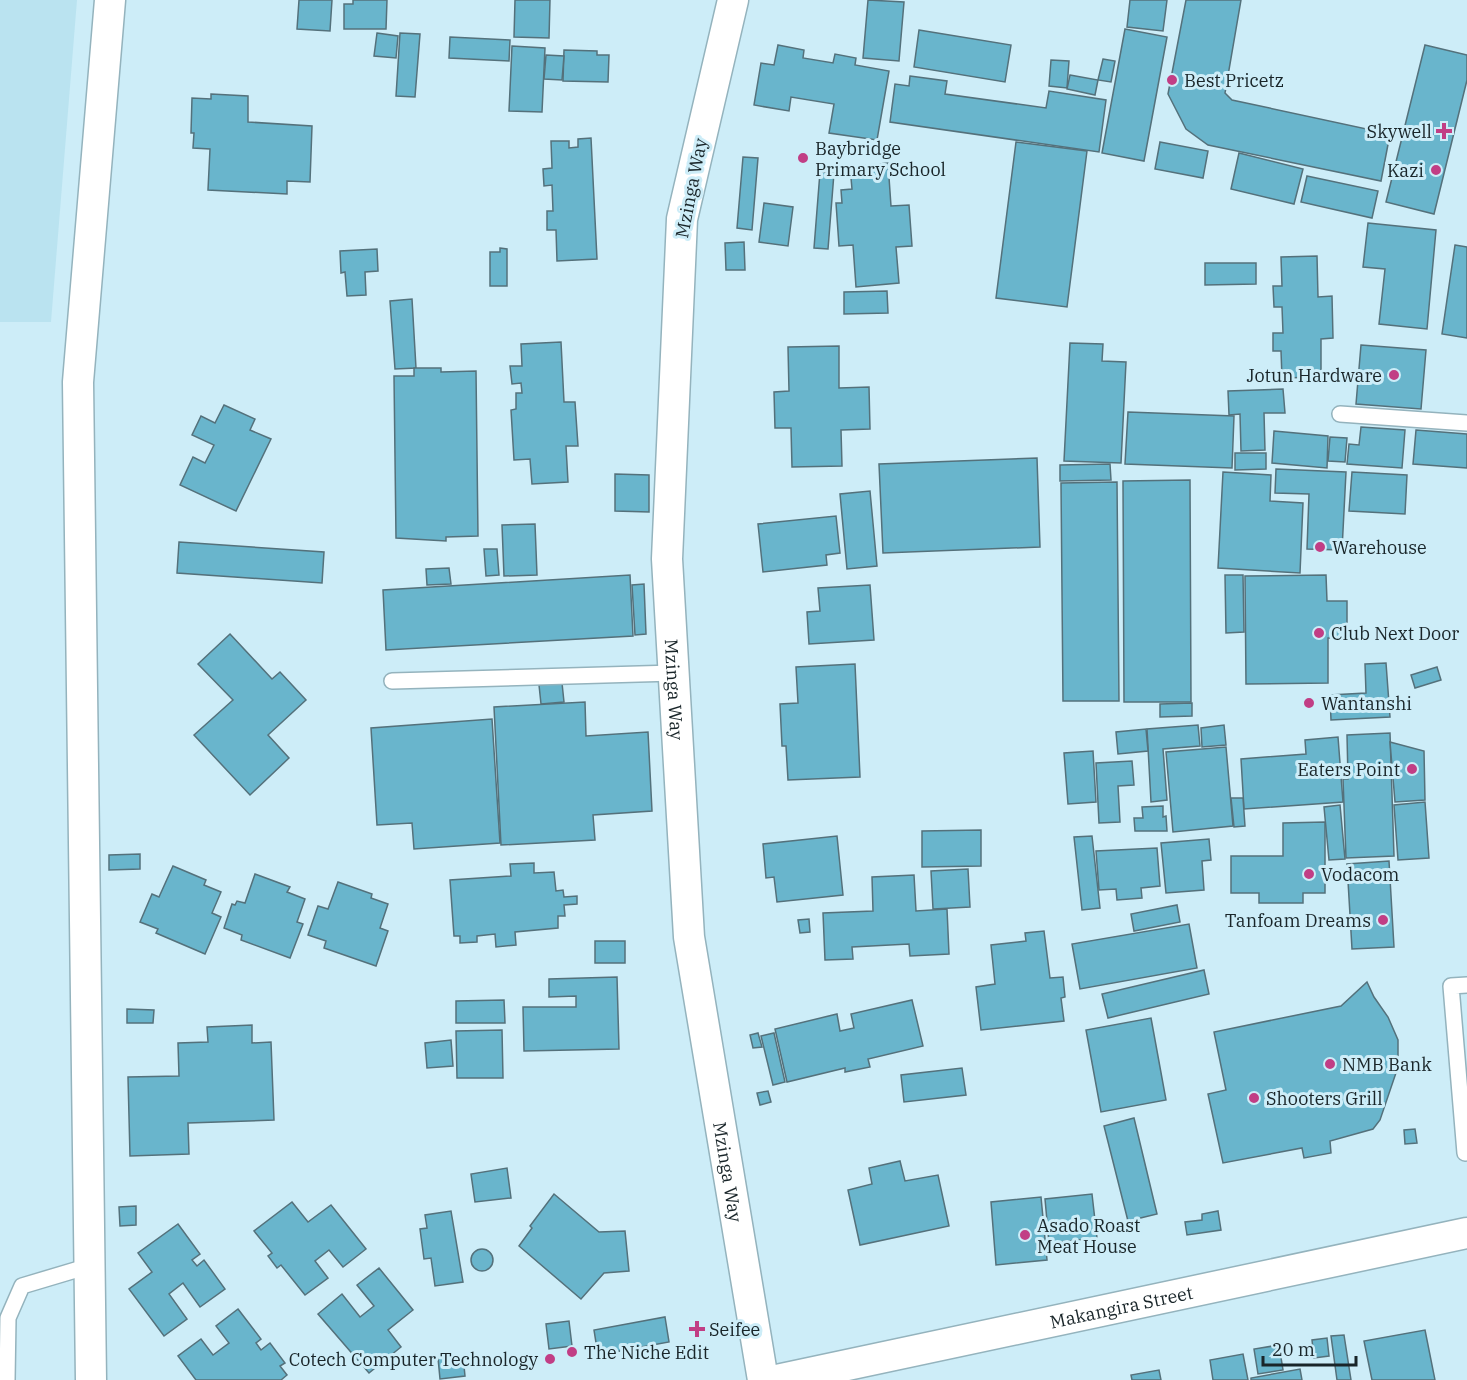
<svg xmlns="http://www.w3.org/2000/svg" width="1467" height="1380" font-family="'IBM Plex Serif',serif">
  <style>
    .built { fill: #bae3f0 }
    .building { fill: #69b5cc; stroke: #54717b; stroke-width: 1.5 }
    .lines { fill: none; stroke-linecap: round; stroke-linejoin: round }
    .lane-casing { stroke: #94b3bd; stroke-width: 18 }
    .street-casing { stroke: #94b3bd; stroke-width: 33 }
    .lane { stroke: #fff; stroke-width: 15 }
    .street { stroke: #fff; stroke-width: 30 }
    .poi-dot { fill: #c13e85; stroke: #cdedf8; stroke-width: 2 }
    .labels { text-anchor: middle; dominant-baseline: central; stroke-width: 6; stroke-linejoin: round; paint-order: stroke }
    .poi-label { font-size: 18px; fill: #192529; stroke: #cdedf8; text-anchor: start }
    .street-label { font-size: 18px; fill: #192529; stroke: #cdedf8 }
  </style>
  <rect width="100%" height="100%" fill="#cdedf8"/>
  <polygon class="built" points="0,0 77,0 51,322 0,322"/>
  <g class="building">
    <polygon points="299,0 332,0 330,31 297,29"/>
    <polygon points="353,0 387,0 386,29 344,29 344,4 353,4"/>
    <polygon points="515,0 550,0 549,38 514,37"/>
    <polygon points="868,0 904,2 899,61 863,58"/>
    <polygon points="1130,0 1167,0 1163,31 1127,27"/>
    <polygon points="1186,0 1241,0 1225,93 1232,100 1390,134 1381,181 1208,145 1186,129 1168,94"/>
    <polygon points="1125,29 1167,37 1144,161 1102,153"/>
    <polygon points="919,30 1011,45 1005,82 914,67"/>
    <polygon points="377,33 398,36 396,58 374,56"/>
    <polygon points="400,33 420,34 415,97 396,96"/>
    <polygon points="450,37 510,40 509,61 449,58"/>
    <polygon points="778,45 804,50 803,58 833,63 835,54 856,58 855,65 889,71 877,140 829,133 834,104 791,97 789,111 754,105 761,63 774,65"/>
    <polygon points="1425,45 1467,55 1467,80 1434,214 1386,202"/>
    <polygon points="512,46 545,48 542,112 509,111"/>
    <polygon points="564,50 597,51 597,55 609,55 608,82 563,81"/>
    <polygon points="546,55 564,56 562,80 544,79"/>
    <polygon points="1103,59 1115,61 1111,82 1098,80"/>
    <polygon points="1051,60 1069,61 1067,88 1049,86"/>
    <polygon points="1070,75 1098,80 1095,95 1067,89"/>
    <polygon points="910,76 947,81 945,94 1046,108 1049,91 1106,100 1099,152 890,122 895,84 909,86"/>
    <polygon points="211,94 248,96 248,122 312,126 310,182 287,181 287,194 208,190 210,149 193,148 194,133 191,133 192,98 211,99"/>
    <polygon points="591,138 597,259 557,261 556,230 547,230 547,211 553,211 552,185 544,186 543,169 552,168 551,141 569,141 569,148 578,147 578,139"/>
    <polygon points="1016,142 1087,151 1067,307 996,298"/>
    <polygon points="1160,142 1208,151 1203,178 1155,169"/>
    <polygon points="1239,153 1303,169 1294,204 1231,189"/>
    <polygon points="743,157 758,158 752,230 737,228"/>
    <polygon points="888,163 891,206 909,205 912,246 896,247 899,283 856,287 853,245 839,246 836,203 842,203 841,190 852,189 850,167"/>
    <polygon points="820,172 834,173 828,249 814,248"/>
    <polygon points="1307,176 1378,191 1372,218 1301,202"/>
    <polygon points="764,203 793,207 788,246 759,242"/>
    <polygon points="1368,223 1436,230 1427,329 1379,324 1385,269 1363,267"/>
    <polygon points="744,242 745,270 726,270 725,243"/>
    <polygon points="1455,245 1467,247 1467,338 1442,334"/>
    <polygon points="500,248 507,249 507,286 490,286 490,252 500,252"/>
    <polygon points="377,249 378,271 365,272 366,295 347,296 345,272 341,273 340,251"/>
    <polygon points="1317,256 1318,297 1332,296 1333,338 1321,339 1321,377 1282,378 1281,351 1273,351 1273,333 1283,333 1282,307 1274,307 1273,286 1282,286 1281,257"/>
    <polygon points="1205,263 1256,263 1256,284 1205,285"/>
    <polygon points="887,291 888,313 844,314 844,292"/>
    <polygon points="412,299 416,368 395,369 390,301"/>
    <polygon points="561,342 564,402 575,402 578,446 566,446 568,482 532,484 530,459 514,460 511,410 516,409 516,393 522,393 521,383 512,384 510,366 522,366 521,344"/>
    <polygon points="1070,343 1103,344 1102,361 1126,362 1121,463 1064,461"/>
    <polygon points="1361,345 1426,350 1421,409 1356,404"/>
    <polygon points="839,346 839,388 869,387 870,429 841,430 842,466 792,467 791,428 775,428 774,392 789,391 788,347"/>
    <polygon points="414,368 441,368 441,372 476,371 478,536 446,537 446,541 396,538 394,376 414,376"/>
    <polygon points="1283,389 1285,413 1264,413 1265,450 1241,451 1240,414 1229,415 1228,391"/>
    <polygon points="224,405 255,419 250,430 271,439 236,511 180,485 193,457 205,463 214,445 192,435 201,416 215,423"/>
    <polygon points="1128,412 1234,416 1232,468 1125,464"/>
    <polygon points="1361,427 1405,430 1402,468 1347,464 1349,444 1359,445"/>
    <polygon points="1416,430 1467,434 1467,468 1413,464"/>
    <polygon points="1274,431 1328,436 1327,468 1272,463"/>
    <polygon points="1330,437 1347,438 1345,462 1328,461"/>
    <polygon points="1235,453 1266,453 1266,469 1235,470"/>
    <polygon points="1037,458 1040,547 883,553 879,464"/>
    <polygon points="1110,464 1111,480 1060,481 1060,465"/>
    <polygon points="1276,469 1346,472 1342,550 1307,549 1309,494 1275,493"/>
    <polygon points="1223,472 1271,475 1270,501 1303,503 1300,573 1218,568"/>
    <polygon points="1352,472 1407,475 1405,514 1349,511"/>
    <polygon points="615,474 649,475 649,512 615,511"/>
    <polygon points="1190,480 1191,702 1124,702 1123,481"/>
    <polygon points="1117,482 1119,701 1063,701 1061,483"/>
    <polygon points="870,491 877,566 847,569 840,494"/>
    <polygon points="836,516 840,553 826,555 827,565 763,572 758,524"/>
    <polygon points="535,524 537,575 504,576 502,525"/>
    <polygon points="179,542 324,552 322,583 177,573"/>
    <polygon points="484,549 497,549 499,575 486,576"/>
    <polygon points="449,568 451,584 427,585 426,569"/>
    <polygon points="630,575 633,636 386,650 383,590"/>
    <polygon points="1225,575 1243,575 1244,632 1226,633"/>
    <polygon points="1326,575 1327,601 1347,601 1347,638 1328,638 1328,683 1246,684 1245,576"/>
    <polygon points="644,584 646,634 635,635 632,585"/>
    <polygon points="870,585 874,640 809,644 807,612 820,611 818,588"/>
    <polygon points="230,634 272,679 280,672 306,700 268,735 289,758 250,795 194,735 233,700 198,664"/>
    <polygon points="1386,663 1390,717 1331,720 1330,695 1366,693 1365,664"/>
    <polygon points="855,664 860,777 788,780 786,746 782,746 780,704 798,703 796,667"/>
    <polygon points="1437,667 1441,680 1415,688 1411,675"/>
    <polygon points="562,683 564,702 541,704 539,685"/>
    <polygon points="585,702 586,736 648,732 652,811 593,815 595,840 501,845 494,707"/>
    <polygon points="1192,703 1192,716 1160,717 1160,704"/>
    <polygon points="492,719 500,843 414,849 412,823 377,825 371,728"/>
    <polygon points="1198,725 1200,746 1163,749 1167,800 1151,802 1147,729"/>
    <polygon points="1224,725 1226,745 1202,747 1201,728"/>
    <polygon points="1146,729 1148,751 1118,754 1116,732"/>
    <polygon points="1390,733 1394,856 1346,858 1343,779 1348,779 1347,735"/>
    <polygon points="1338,737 1343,802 1244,809 1241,759 1306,754 1305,740"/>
    <polygon points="1390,742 1424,751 1425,800 1395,802"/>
    <polygon points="1226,747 1233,826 1173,832 1166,752"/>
    <polygon points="1093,751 1096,802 1068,804 1064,753"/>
    <polygon points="1132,761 1134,785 1118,786 1120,822 1099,823 1096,763"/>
    <polygon points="1231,798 1243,798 1245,826 1234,827"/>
    <polygon points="1425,802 1429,858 1398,860 1394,805"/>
    <polygon points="1340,805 1345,859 1329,860 1324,807"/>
    <polygon points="1163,806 1163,817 1166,816 1167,831 1135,831 1134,818 1143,818 1142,807"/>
    <polygon points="1325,822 1325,893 1303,893 1303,903 1259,903 1259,893 1231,893 1231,856 1283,856 1283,823"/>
    <polygon points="981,830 981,866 922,867 922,831"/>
    <polygon points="837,836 843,895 777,902 774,877 766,878 763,844"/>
    <polygon points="1092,836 1100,908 1082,910 1074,837"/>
    <polygon points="1209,839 1211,860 1202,861 1204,890 1166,893 1161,843"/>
    <polygon points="1157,848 1160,886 1141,888 1142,898 1117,900 1116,889 1099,890 1096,851"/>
    <polygon points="140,854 140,869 109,870 109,855"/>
    <polygon points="1389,861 1394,947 1352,949 1347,864"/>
    <polygon points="534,863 534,873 554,872 556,891 563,890 564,897 577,896 577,904 564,905 565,916 558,916 558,928 515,932 516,945 496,947 495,934 477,936 477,942 460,943 460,936 454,936 450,880 511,876 510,864"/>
    <polygon points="173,866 206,880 204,885 221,892 212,913 221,917 205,954 156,933 158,929 140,922 152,894 159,897"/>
    <polygon points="968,869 970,907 933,909 931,871"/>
    <polygon points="255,874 290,887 287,892 305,899 297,922 303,924 290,958 241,940 242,935 224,928 232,904 235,905 237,901 245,903"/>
    <polygon points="914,875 916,911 947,909 949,954 910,956 909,944 852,947 853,959 825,960 823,913 873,911 872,877"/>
    <polygon points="338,882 372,894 371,898 388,904 380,928 388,931 376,966 324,948 326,941 308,935 318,906 328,909"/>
    <polygon points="1177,905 1180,922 1134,931 1131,914"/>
    <polygon points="809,919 810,932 800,933 798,920"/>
    <polygon points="1189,924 1197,968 1080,989 1072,944"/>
    <polygon points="1044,931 1050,978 1063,977 1065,997 1061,998 1064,1021 981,1030 976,987 995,984 991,945 1026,941 1025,933"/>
    <rect x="595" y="941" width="30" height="22"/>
    <polygon points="1204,970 1209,994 1108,1018 1102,994"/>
    <polygon points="617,977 619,1049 524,1051 523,1007 576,1007 576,996 549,997 549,979"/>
    <polygon points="1367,982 1374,997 1388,1017 1398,1040 1398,1067 1380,1120 1373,1129 1330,1141 1331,1153 1304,1158 1302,1148 1223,1163 1208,1094 1226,1090 1214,1032 1341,1006"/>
    <polygon points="504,1000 505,1023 456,1023 456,1001"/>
    <polygon points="912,1000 923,1046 868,1059 870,1067 845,1072 845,1068 787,1082 775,1029 837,1014 840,1031 854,1028 851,1014"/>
    <polygon points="127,1009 154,1010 153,1023 127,1023"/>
    <polygon points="1151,1018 1166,1100 1101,1112 1086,1030"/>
    <polygon points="252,1025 252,1043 271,1042 274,1120 188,1123 189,1154 130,1156 128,1077 179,1076 178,1043 208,1042 207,1027"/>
    <polygon points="502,1030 503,1078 457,1078 456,1031"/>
    <polygon points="758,1033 762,1047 753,1048 750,1035"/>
    <polygon points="774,1033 785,1082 773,1085 761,1036"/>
    <polygon points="451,1040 453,1066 427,1068 425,1043"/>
    <polygon points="962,1068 966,1095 904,1102 901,1075"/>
    <polygon points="768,1091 771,1102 760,1105 757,1093"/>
    <polygon points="1134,1118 1157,1214 1128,1221 1104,1126"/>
    <polygon points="1415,1129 1417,1143 1405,1144 1404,1130"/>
    <polygon points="900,1161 905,1181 938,1175 949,1226 860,1245 848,1190 872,1184 869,1168"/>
    <polygon points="507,1168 511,1198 475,1202 471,1174"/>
    <polygon points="554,1194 599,1232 625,1231 629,1271 604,1273 581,1299 519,1246 532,1228 530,1226"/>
    <polygon points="1092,1194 1097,1238 1049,1243 1045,1199"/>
    <polygon points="1041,1197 1047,1260 996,1265 991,1202"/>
    <polygon points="292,1202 308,1222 331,1205 366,1249 343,1267 329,1250 315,1261 328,1278 305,1295 281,1265 277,1268 268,1256 272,1253 254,1231"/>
    <polygon points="136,1206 136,1225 120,1226 119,1207"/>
    <polygon points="451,1211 463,1282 435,1286 431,1258 424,1259 420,1229 427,1228 425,1215"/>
    <polygon points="1218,1211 1221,1230 1187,1235 1185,1222 1202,1220 1202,1214"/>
    <polygon points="178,1224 200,1254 192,1260 197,1266 204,1260 225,1289 200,1307 183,1283 169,1294 187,1319 164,1336 129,1289 152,1272 138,1253"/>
    <circle cx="482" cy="1260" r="11"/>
    <polygon points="379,1268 413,1310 388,1330 401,1347 369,1373 318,1314 342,1294 360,1317 374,1306 357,1285"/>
    <polygon points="238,1309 261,1339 256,1343 261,1350 270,1343 285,1363 280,1366 287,1375 281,1380 196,1380 178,1356 201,1339 213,1355 229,1343 216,1326"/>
    <polygon points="665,1317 669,1342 598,1355 594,1330"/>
    <polygon points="569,1321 572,1346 549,1349 546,1324"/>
    <polygon points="1425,1330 1435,1380 1372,1380 1364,1341"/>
    <polygon points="1344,1335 1351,1380 1337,1380 1331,1336"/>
    <polygon points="1327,1338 1329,1356 1314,1358 1312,1340"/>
    <polygon points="1279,1345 1283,1370 1258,1374 1254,1349"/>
    <polygon points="1243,1354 1248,1380 1213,1380 1210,1360"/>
    <polygon points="463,1356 465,1376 440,1379 438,1358"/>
    <polygon points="1300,1369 1302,1380 1251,1380 1251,1378"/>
    <polygon points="1159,1370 1161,1380 1132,1380 1131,1375"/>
  </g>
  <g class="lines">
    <g class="lane-casing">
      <g id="lane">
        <polyline points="1340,414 1467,423"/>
        <polyline points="392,681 674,673"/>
        <polyline points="1467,985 1451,986 1465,1153 1467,1152"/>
        <polyline points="7,1380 8,1318 22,1286 89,1266"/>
      </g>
    </g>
    <g class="street-casing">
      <g id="street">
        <path id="s1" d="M 733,0 L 682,219 L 667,559 L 689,937 L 763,1380"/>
        <polyline points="91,1380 78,382 110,0"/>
        <path id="s2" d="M 777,1380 L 1467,1233"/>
      </g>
    </g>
    <use href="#lane" class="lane"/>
    <use href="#street" class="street"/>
  </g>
  <g class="poi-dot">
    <circle cx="1172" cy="80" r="6"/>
    <path d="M1441 122h6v6h6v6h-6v6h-6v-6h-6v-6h6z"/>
    <circle cx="803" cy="158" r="6"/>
    <circle cx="1436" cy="170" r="6"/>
    <circle cx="1394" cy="375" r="6"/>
    <circle cx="1320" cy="547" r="6"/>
    <circle cx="1319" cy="633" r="6"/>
    <circle cx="1309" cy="703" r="6"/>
    <circle cx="1412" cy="769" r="6"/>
    <circle cx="1309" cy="874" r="6"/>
    <circle cx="1383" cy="920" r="6"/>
    <circle cx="1330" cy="1064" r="6"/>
    <circle cx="1254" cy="1098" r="6"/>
    <circle cx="1025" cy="1235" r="6"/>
    <path d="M694 1320h6v6h6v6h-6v6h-6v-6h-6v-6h6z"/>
    <circle cx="572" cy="1352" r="6"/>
    <circle cx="550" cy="1359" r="6"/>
  </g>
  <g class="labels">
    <g class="poi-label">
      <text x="1184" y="80">Best Pricetz</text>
      <text x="1432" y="131" text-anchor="end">Skywell</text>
      <text x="815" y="148">Baybridge<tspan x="815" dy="21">Primary School</tspan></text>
      <text x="1424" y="170" text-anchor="end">Kazi</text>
      <text x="1382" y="375" text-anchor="end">Jotun Hardware</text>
      <text x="1332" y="547">Warehouse</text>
      <text x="1331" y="633">Club Next Door</text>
      <text x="1321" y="703">Wantanshi</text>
      <text x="1400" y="769" text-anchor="end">Eaters Point</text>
      <text x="1321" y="874">Vodacom</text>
      <text x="1371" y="920" text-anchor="end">Tanfoam Dreams</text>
      <text x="1342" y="1064">NMB Bank</text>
      <text x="1266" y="1098">Shooters Grill</text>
      <text x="1037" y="1225">Asado Roast<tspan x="1037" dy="21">Meat House</tspan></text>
      <text x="709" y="1329">Seifee</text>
      <text x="584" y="1352">The Niche Edit</text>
      <text x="538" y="1359" text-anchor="end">Cotech Computer Technology</text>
    </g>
    <g class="street-label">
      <text transform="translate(691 188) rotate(-79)">Mzinga Way</text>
      <text stroke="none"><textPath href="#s1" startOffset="696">Mzinga Way</textPath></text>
      <text stroke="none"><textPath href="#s1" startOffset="1182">Mzinga Way</textPath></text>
      <text stroke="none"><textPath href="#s2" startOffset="352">Makangira Street</textPath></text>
    </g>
  </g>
  <path d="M1263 1356v9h93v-9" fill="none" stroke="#192529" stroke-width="3"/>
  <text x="1272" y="1356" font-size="18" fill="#192529" stroke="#cdedf8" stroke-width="4.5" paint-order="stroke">20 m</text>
</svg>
